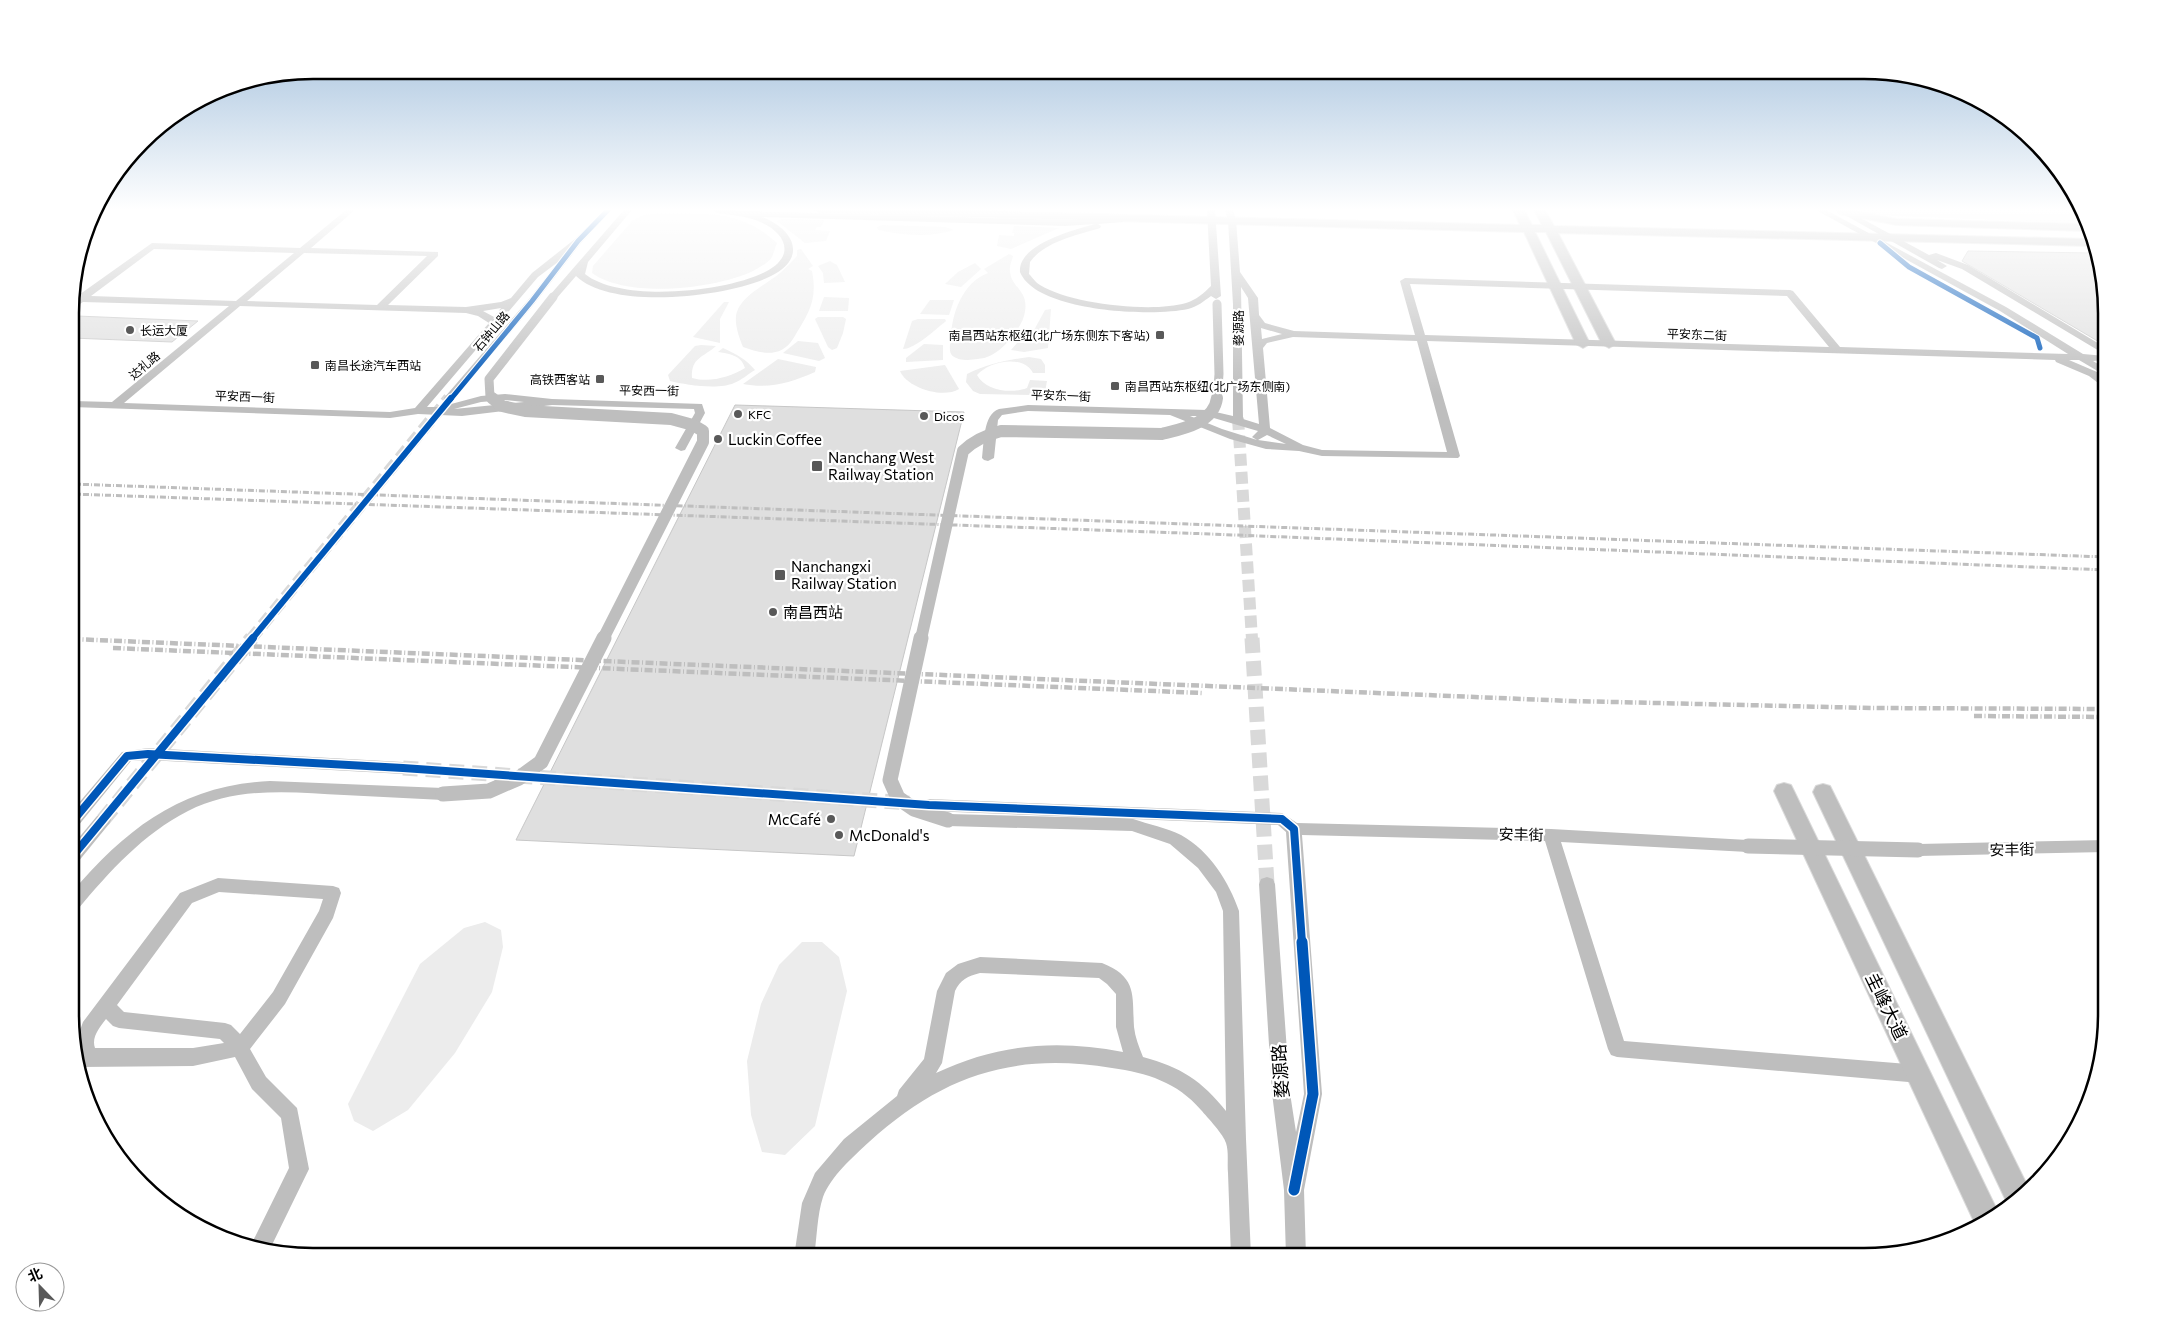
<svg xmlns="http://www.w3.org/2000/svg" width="2177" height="1327" font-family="Commissioner,'Noto Sans SC',sans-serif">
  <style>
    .green { fill: #ececec }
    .building { fill: #dfdfdf; stroke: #c7c7c7 }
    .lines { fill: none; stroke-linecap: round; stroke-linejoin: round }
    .minor-tunnel-far2 { stroke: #d9d9d9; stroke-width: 9; stroke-dasharray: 9 5; stroke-linecap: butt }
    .minor-tunnel-far1 { stroke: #d9d9d9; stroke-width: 12; stroke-dasharray: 12 6; stroke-linecap: butt }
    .minor-tunnel { stroke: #d9d9d9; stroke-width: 15; stroke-dasharray: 15 8; stroke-linecap: butt }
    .major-casing { stroke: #dbdbdb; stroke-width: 2 }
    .minor { fill: #bebebe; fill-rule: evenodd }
    .major { fill: #bebebe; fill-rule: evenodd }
    .rail-far1 { stroke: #bebebe; stroke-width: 3; stroke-dasharray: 6 2 1 2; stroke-linecap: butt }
    .rail { stroke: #bebebe; stroke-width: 4.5; stroke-dasharray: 8 2.5 1 2.5; stroke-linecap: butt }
    .minor-bridge-far2 { stroke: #bebebe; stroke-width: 9 }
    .minor-bridge-far1 { stroke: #bebebe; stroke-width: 12 }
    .minor-bridge { stroke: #bebebe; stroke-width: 15 }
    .cycleway-far3-casing { stroke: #fff; stroke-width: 7 }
    .cycleway-far2-casing { stroke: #fff; stroke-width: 9 }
    .cycleway-far1-casing { stroke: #fff; stroke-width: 11 }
    .cycleway-casing { stroke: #fff; stroke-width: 14 }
    .cycleway-far3 { stroke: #0057b8; stroke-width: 5 }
    .cycleway-far2 { stroke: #0057b8; stroke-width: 6 }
    .cycleway-far1 { stroke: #0057b8; stroke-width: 8 }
    .cycleway { stroke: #0057b8; stroke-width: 11 }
    .poi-dot { fill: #595959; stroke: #fff; stroke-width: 2 }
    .labels { text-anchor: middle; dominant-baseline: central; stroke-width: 4.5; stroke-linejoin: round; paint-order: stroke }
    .far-street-label { font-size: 12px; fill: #000; stroke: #fff }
    .far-poi-label { font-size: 12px; fill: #000; stroke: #fff; text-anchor: start }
    .poi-label { font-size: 15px; fill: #000; stroke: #fff; text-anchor: start }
    .street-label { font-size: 15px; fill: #000; stroke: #fff }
    .near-street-label { font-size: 18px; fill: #000; stroke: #fff }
    .rim { fill: none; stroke: #000; stroke-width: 2.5 }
  </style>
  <rect width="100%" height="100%" fill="#fff"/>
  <g class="green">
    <polygon points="1860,210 2080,210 2084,223 1870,215"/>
    <path d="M 660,213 C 706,214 740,209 777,243 C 775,247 774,253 772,257 C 768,263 759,268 753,271 C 715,289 628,299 592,273 L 593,266 L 632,221 L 643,215 Z"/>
    <polygon points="783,219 824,220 821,227 817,227 815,230 830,231 826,241 805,243 777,221"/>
    <path d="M 882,225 L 945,227 L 954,230 C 929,238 902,235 878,230 L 877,227 Z"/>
    <polygon points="1014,226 1059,228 1011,249 997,246 999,235 1014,236 1014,233 1012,233"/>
    <path d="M 801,249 L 813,266 L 808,269 L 812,271 C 818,301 808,314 793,339 C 781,358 762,354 743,347 C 739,337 735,326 736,316 C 739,296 766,285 780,273 C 786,268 791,262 797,256 L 797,250 Z"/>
    <path d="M 1009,254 L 1013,256 C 1012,261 1009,266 1010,271 C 1011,289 1031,290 1024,316 C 1020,330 1002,352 987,357 C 982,359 974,359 968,360 C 963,360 954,359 951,354 C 949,350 950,343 951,339 C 951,314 963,282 988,273 L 984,269 Z"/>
    <polygon points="830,261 837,265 845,282 824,283 823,273 818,266"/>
    <polygon points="975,263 981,269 961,287 945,284 958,272"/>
    <polygon points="824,297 849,298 848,311 819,311"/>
    <polygon points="930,300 954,300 949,315 920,314"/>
    <polygon points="724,302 729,302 720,319 720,343 693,337"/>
    <polygon points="1051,309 1048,348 1024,352 1011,350 1017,343 1027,343 1045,310"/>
    <polygon points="818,317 843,317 846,319 843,333 837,348 832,350 828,347 815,319"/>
    <path d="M 918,319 L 945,319 L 946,321 C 936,329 915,349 903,349 L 912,321 Z"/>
    <polygon points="798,341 818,343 825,358 819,361 783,353"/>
    <polygon points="924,344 943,345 943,360 906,362 906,358"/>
    <path d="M 701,345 L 716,346 C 703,358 691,357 692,378 C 710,383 730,377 745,368 C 741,355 730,354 718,352 L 723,348 C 736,354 746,359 755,370 C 748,374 742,380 734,383 C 719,390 686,385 670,381 L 668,375 L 695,346 Z"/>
    <path d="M 1029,357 L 1041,359 L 1045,365 L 1045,373 L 1033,373 C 1023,354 989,361 977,375 C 985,391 1012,394 1027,388 L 1030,380 L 1047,381 L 1045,392 L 1034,395 L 980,394 L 973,391 L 966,382 L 967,374 C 987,364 1006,360 1029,357 Z"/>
    <path d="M 778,359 L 816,367 L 815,372 C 790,383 769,389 743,384 Z"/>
    <path d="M 945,365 L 959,389 C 943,399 907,388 900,371 Z"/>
    <polygon points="485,922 501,930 503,947 492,992 455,1053 408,1110 373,1131 354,1121 348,1104 420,964 464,928"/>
    <polygon points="802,942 822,942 839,957 847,991 815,1126 785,1155 762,1152 751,1115 747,1061 761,1004 779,965"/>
  </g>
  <g class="building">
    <polygon points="1968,251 2093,253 2106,296 2106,346 1962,261"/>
    <polygon points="77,316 198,321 172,342 72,338 72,320"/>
    <polygon points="735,405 964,412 854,856 516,840"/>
  </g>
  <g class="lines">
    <polyline class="minor-tunnel-far2" points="448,400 449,398"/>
    <g class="minor-tunnel-far1">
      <polyline points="1238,418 1252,639"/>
      <polyline points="251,639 449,398"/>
    </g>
    <g class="minor-tunnel">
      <polyline points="1252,638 1267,884"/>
      <polyline points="403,768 909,803"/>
      <polyline points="103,820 252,638"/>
    </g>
    <g class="major-casing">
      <g id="major">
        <polygon points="815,210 941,210 1520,225 1513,210 1524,210 1532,225 1542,225 1534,210 1545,210 1554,226 2089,239 2091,246 1558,233 1616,344 1609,348 1602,344 1546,232 1535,232 1590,344 1583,348 1576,344 1524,232 821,213"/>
        <polygon points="1840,210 1850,210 1897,219 2085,224 2087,231 1897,225 1840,214 1838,212"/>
        <polygon points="1784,783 1791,785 1794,791 1998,1212 1999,1214 1986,1224 1977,1228 1774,791 1777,785"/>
        <polygon points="1823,784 1830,786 1833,792 2029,1189 2029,1191 2009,1207 1813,792 1816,786"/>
      </g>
    </g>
    <g class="minor">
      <path d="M 346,210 L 355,210 L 311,248 L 438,252 L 438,256 L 388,305 L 466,307 L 501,302 L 511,298 L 532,273 L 575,239 L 604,210 L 612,210 L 581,243 L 535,303 L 453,400 L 445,400 L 444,398 L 529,299 L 558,262 L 538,277 L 427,407 L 440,407 L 481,396 L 505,394 L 552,399 L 702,404 L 705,413 L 685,450 L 681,451 L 675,448 L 695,413 L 694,409 L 552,405 L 462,416 L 418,414 L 390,418 L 72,407 L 72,401 L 112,402 L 229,306 L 83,302 L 72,309 L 72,301 L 76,297 L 152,243 L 300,248 ZM 154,249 L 294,253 L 236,301 L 91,296 ZM 304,253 L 427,256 L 377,305 L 247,301 ZM 240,306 L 466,313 L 478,316 L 489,323 L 415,408 L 390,412 L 124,403 ZM 501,308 L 494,317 L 483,311 ZM 505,400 L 524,402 L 454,409 L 481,402 Z"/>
      <path d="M 624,210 L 632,210 L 588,262 L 585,274 C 621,303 726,292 765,272 C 797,256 786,232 758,221 C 745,216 731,215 717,213 L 713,210 L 1065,220 L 1120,217 L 1123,218 L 1123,222 L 1098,224 L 1101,226 L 1100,228 C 1078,235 1045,241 1030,262 L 1029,274 C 1033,278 1036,283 1040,285 C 1070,304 1152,313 1186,303 C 1196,300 1204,293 1211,286 L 1207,210 L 1215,210 L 1221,296 L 1216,299 L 1211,296 C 1204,301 1197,307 1188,309 C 1152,317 1036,312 1020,272 C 1018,244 1074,230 1095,224 L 1065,226 L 762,217 C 794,229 808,258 771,276 C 729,297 612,311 576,276 L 556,299 L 550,299 L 550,295 Z"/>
      <path d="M 1225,210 L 1233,210 L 1236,220 L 1240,272 L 1258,298 L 1259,315 L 1265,323 L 1294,331 L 1415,335 L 1400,281 L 1405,278 L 1790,290 L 1793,291 L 1840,347 L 2068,354 L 2000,311 L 1816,210 L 1826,210 L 2006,307 L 2083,354 L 2105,356 L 2105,360 L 2093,361 L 2106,369 L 2106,376 L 2079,360 L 2069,360 L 2097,372 L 2106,379 L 2106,387 L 2102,386 L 2089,376 L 2056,362 L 2055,360 L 1427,341 L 1460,456 L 1458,458 L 1322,456 L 1299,451 L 1266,449 L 1230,439 L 1170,415 L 1028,411 L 1002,415 L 998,420 L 994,458 L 988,461 L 984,460 L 982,458 C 984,444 983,414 999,409 L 1028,405 L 1207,410 L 1233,416 L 1233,304 L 1228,220 ZM 1410,284 L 1787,296 L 1829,347 L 1425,335 ZM 1241,287 L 1248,298 L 1259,424 L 1243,419 ZM 1261,328 L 1282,334 L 1262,339 ZM 1293,337 L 1417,341 L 1447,452 L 1322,450 L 1303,445 L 1270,428 L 1263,348 L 1267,343 ZM 1190,416 L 1207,416 L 1251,429 L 1258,431 L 1252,437 L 1257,440 L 1222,429 ZM 1267,435 L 1286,444 L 1258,440 Z"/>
      <polygon points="1836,210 1846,210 1929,255 1936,253 1968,265 2106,348 2106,355 1962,269 1937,260 1947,266 1942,269 1939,268"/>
      <polygon points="148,748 403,762 408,764 410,768 408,772 403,774 148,760 131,761 78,826 72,828 72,811 122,752"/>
      <path d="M 270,781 L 443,788 L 448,790 L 451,794 L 448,798 L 443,800 C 410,798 377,797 344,795 C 292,792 237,786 188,811 C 143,834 110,871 78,909 L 72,911 L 72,892 C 127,828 182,785 270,781 Z"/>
      <path d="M 929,799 L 1282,813 L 1297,823 L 1551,829 L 1748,840 L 1754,841 L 1756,846 L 1754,851 L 1748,852 L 1561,842 L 1624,1041 L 1920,1065 L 1927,1068 L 1929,1074 L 1927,1080 L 1920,1083 L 1617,1057 L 1611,1055 L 1608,1049 L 1545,841 L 1302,835 L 1322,1094 L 1304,1190 L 1306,1257 L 1286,1257 L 1284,1190 L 1272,1093 L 1259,884 L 1261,879 L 1267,877 L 1273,879 L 1275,884 L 1290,1093 L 1296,1132 L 1304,1094 L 1286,832 L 1278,825 L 1133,819 C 1148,824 1167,828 1181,835 C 1210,851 1229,882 1239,911 L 1246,1139 L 1251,1257 L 1231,1257 C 1230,1229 1229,1201 1228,1173 C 1227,1164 1229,1152 1226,1143 C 1224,1135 1208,1118 1201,1110 C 1177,1082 1147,1073 1112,1068 C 1013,1052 943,1075 869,1142 C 853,1157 831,1176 823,1197 C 817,1215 817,1238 814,1257 L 794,1257 L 802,1203 L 815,1173 L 844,1139 L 897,1096 L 899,1090 L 924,1059 L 937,991 L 946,973 L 958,964 L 980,957 L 1102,963 C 1138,977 1132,996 1134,1027 C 1135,1037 1139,1047 1143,1057 C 1181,1067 1202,1081 1226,1111 L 1223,911 L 1216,892 L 1198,868 L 1170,844 L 1132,831 L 948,826 L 942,824 L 940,820 L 942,816 L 948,814 L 1107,818 L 929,811 L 924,809 L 921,805 L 924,801 ZM 980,973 L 1099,978 L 1107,984 L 1116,994 L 1116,1027 L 1123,1052 C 1056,1039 998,1044 936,1073 L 942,1063 L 955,991 C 960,980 968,976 980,973 Z"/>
      <polygon points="103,814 109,816 111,820 109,824 78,862 72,863 72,846 97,816"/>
      <polygon points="2106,840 2106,852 1918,856 1912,855 1910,850 1912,845 1918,844"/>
      <path d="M 218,878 L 333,886 L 339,888 L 341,893 L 333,918 L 285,1004 L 250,1049 L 266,1077 L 297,1108 L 309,1169 L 269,1251 L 249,1249 L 289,1168 L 281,1118 L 252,1089 L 235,1057 L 193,1066 L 80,1067 L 74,1052 L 77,1050 L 75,1044 L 83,1022 L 180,893 ZM 219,892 L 323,899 L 319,911 L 273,992 L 240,1034 L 231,1025 L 225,1023 L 124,1012 L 117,1005 L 192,903 ZM 106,1019 L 113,1026 L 119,1028 L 220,1039 L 224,1043 L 193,1048 L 95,1048 C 91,1037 100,1027 106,1019 Z"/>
    </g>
    <use href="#major" class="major"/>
    <g class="rail-far1">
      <polyline points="72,484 2106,557"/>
      <polyline points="72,494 1210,534 2106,570"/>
      <polyline points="72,639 80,639"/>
    </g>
    <g class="rail">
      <polyline points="72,639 1571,701 1872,708 2106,709"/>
      <polyline points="113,648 1202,693"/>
      <polyline points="1974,716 2106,717"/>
    </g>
    <g class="minor-bridge-far2">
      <polyline points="493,400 490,397 489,379 553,297"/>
      <polyline points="1217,400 1219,374 1217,304"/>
    </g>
    <g class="minor-bridge-far1">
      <polyline points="492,398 502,406 525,411 671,419 693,425 703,431 703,442 603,639"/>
      <path d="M 921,639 L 963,451 C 974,440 986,435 1001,431 L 1162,434 C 1182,429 1214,423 1217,398"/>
    </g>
    <g class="minor-bridge">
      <polyline points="921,638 890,780 898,798 914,809 948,820"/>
      <polyline points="443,794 489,791 519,778 541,762 604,638"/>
      <polyline points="1748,846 1918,850"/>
    </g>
    <g class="cycleway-far3-casing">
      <g id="cycleway-far3">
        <polyline points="1880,243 1909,267 2037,338 2040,348"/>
        <polyline points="450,400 532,301 578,241 608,210"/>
      </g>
    </g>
    <g class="cycleway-far2-casing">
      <polyline id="cycleway-far2" points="252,639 451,398"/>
    </g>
    <g class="cycleway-far1-casing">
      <g id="cycleway-far1">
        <polyline points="72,822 127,756 148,754 403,768 929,805 1282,819 1294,829 1302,943"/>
        <polyline points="72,857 253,638"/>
      </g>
    </g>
    <g class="cycleway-casing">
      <polyline id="cycleway" points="1294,1190 1313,1094 1302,942"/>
    </g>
    <use href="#cycleway-far3" class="cycleway-far3"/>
    <use href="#cycleway-far2" class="cycleway-far2"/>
    <use href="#cycleway-far1" class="cycleway-far1"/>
    <use href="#cycleway" class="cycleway"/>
  </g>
  <linearGradient id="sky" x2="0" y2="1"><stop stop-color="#97b8d8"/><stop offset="0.53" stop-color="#fff"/><stop offset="1" stop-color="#fff" stop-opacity="0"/></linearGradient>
  <rect width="2177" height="395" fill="url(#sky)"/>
  <g class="poi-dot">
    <circle cx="130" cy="330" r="5"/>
    <rect x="1155" y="330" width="10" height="10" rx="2.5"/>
    <rect x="310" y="360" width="10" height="10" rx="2.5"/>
    <rect x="595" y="374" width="10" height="10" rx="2.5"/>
    <rect x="1110" y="381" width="10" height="10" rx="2.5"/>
    <circle cx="738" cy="414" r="5"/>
    <circle cx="924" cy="416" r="5"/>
    <circle cx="718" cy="439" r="5"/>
    <rect x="811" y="460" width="12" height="12" rx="2.5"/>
    <rect x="774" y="569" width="12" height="12" rx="2.5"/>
    <circle cx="773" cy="612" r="5"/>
    <circle cx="831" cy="819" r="5"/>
    <circle cx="839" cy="835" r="5"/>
  </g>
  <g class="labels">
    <g class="far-street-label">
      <text transform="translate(1238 328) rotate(-90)">婺源路</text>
      <text transform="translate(491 331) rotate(-50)">石钟山路</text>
      <text transform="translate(1697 334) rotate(2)">平安东二街</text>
      <text transform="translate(144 365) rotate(-40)">达礼路</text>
      <text transform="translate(649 390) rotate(1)">平安西一街</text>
      <text transform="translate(1061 395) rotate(2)">平安东一街</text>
      <text transform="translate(245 396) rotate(2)">平安西一街</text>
    </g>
    <g class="far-poi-label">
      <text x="140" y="330">长运大厦</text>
      <text x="1150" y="335" text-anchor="end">南昌西站东枢纽(北广场东侧东下客站)</text>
      <text x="325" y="365">南昌长途汽车西站</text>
      <text x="590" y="379" text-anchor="end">高铁西客站</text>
      <text x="1125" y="386">南昌西站东枢纽(北广场东侧南)</text>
      <text x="748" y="414">KFC</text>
      <text x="934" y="416">Dicos</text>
    </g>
    <g class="poi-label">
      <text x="728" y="439">Luckin Coffee</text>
      <text x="828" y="457">Nanchang West<tspan x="828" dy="17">Railway Station</tspan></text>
      <text x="791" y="566">Nanchangxi<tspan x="791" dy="17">Railway Station</tspan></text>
      <text x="783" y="612">南昌西站</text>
      <text x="821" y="819" text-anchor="end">McCafé</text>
      <text x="849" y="835">McDonald's</text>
    </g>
    <g class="street-label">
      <text transform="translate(1521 834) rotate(1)">安丰街</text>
      <text transform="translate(2012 849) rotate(-1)">安丰街</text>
    </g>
    <g class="near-street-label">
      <text transform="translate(1887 1006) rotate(64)">圭峰大道</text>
      <text transform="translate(1280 1071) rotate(-94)">婺源路</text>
    </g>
  </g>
  <path d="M0 0H2177V1327H0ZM313 79H1864A234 234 0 0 1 2098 313V1014A234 234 0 0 1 1864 1248H313A234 234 0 0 1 79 1014V313A234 234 0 0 1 313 79Z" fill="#fff" fill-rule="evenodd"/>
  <path class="rim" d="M313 79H1864A234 234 0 0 1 2098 313V1014A234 234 0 0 1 1864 1248H313A234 234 0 0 1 79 1014V313A234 234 0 0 1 313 79Z"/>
  <g transform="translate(40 1287) rotate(337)"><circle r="24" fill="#ffffff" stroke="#999999"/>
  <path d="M0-4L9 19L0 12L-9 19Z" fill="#595959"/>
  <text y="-8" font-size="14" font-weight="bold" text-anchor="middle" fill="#000000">北</text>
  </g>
</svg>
